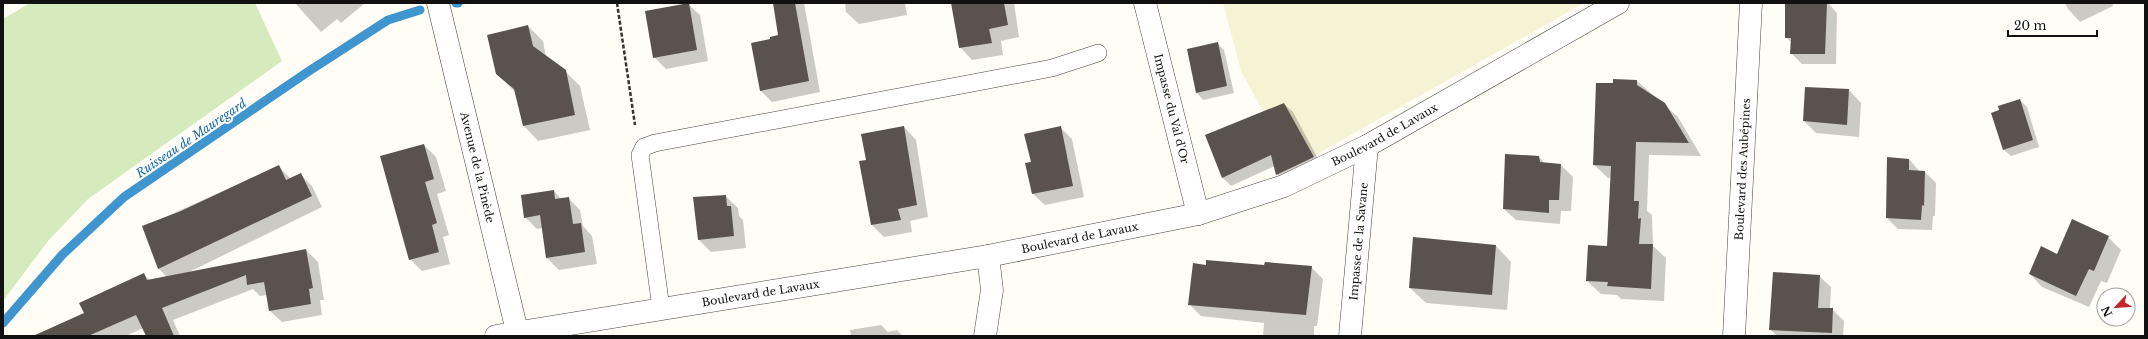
<svg xmlns="http://www.w3.org/2000/svg" width="2148" height="339" font-family="'Libre Baskerville',serif">
  <style>
    .farmland { fill: #f6f3d4 }
    .green { fill: #d5ebbd }
    .shadow { fill: #0003 }
    .lines { fill: none; stroke-linecap: round; stroke-linejoin: round }
    .stream { stroke: #3f96cf; stroke-width: 9 }
    .building { fill: #5a524d }
    .service-casing { stroke: #444; stroke-width: 18 }
    .minor-casing { stroke: #444; stroke-width: 23 }
    .tertiary-casing { stroke: #444; stroke-width: 23 }
    .path { stroke: #333; stroke-width: 2.5; stroke-dasharray: 4 2; stroke-linecap: butt }
    .service { stroke: #fff; stroke-width: 17 }
    .minor { stroke: #fff; stroke-width: 22 }
    .tertiary { stroke: #fff; stroke-width: 22 }
    .labels { text-anchor: middle; dominant-baseline: central; stroke-width: 4; stroke-linejoin: round; paint-order: stroke }
    .street-label { font-size: 11px; fill: #111; stroke: #fff }
    .water-label { font-size: 12px; font-style: italic; fill: #1768a6; stroke: #fff }
  </style>
  <rect width="100%" height="100%" fill="#fffdf5"/>
  <polygon class="farmland" points="1223,3 1584,3 1294,167 1241,71"/>
  <polygon class="green" points="30,3 255,3 282,61 88,199 48,241 3,301 3,19"/>
  <g class="shadow">
    <polygon points="295,3 365,3 341,23 337,19 321,32"/>
    <polygon points="774,3 804,3 820,92 772,102 760,90 772,40 779,36"/>
    <polygon points="845,3 905,3 907,15 859,24 846,12"/>
    <polygon points="952,3 1014,3 1019,37 1001,41 1003,55 972,60 960,47"/>
    <polygon points="1786,3 1828,3 1837,13 1836,64 1802,64 1791,53 1792,43 1786,37"/>
    <polygon points="2065,3 2112,3 2113,6 2080,22 2068,9"/>
    <polygon points="688,4 700,15 708,61 666,69 654,57"/>
    <polygon points="528,26 543,41 546,57 565,71 580,86 590,130 538,141 524,126 515,92 497,74"/>
    <polygon points="1217,43 1224,50 1234,93 1203,100 1197,93 1188,50"/>
    <polygon points="1637,81 1678,117 1701,156 1649,155 1647,211 1652,215 1653,246 1666,258 1664,301 1621,299 1617,295 1601,294 1587,281 1608,247 1611,178 1608,178 1594,165 1614,84"/>
    <polygon points="1806,88 1849,90 1861,103 1859,137 1816,133 1804,121"/>
    <polygon points="2020,100 2027,107 2039,147 2011,156 2004,150"/>
    <polygon points="1284,104 1293,112 1322,166 1285,183 1277,174 1275,166 1231,186 1223,178 1206,136"/>
    <polygon points="904,127 916,140 928,217 910,221 912,232 884,237 872,225 867,160"/>
    <polygon points="1061,128 1072,139 1084,197 1045,205 1033,194 1027,164 1032,163"/>
    <polygon points="424,145 436,157 446,191 437,194 449,235 443,237 450,264 422,271 410,259"/>
    <polygon points="1539,157 1545,164 1561,165 1573,177 1571,211 1561,211 1560,224 1516,220 1504,209"/>
    <polygon points="1909,159 1920,172 1925,172 1936,183 1935,216 1933,216 1932,230 1898,229 1887,218"/>
    <polygon points="278,166 291,179 301,175 312,186 322,207 187,273 306,250 318,262 324,300 320,300 322,315 282,322 270,311 267,295 260,296 253,289 173,320 180,336 147,336 143,328 126,336 53,336 144,275 150,280 167,277 159,269 143,227"/>
    <polygon points="554,191 561,199 568,198 580,210 583,226 592,236 597,264 559,270 547,258 543,228 537,229 525,217"/>
    <polygon points="725,196 738,208 739,216 743,220 746,248 711,252 699,240"/>
    <polygon points="2108,237 2121,250 2107,283 2101,281 2089,307 2042,287 2030,274 2058,255"/>
    <polygon points="1496,246 1511,262 1507,310 1426,303 1410,288"/>
    <polygon points="1207,266 1311,267 1323,279 1317,326 1314,326 1314,336 1263,336 1264,323 1201,316 1189,304"/>
    <polygon points="1819,276 1831,287 1830,309 1832,309 1844,321 1843,336 1777,336 1770,329"/>
    <polygon points="881,325 888,332 897,330 903,336 851,336 850,330"/>
  </g>
  <g class="lines">
    <g class="stream">
      <polyline points="456,3 458,3"/>
      <polyline points="3,323 62,255 124,197 309,71 388,20 420,10"/>
    </g>
  </g>
  <g class="building">
    <polygon points="689,3 697,50 653,58 645,11"/>
    <polygon points="773,3 795,3 809,81 760,91 751,43 770,39 770,37 778,35"/>
    <polygon points="951,3 1004,3 1008,25 989,29 992,43 959,48"/>
    <polygon points="1785,3 1827,3 1825,54 1790,54 1791,38 1785,38"/>
    <polygon points="528,25 533,46 566,70 575,115 523,126 514,89 496,74 487,35"/>
    <polygon points="1218,42 1227,86 1196,93 1187,49"/>
    <polygon points="1613,79 1637,80 1637,85 1665,103 1689,143 1636,142 1634,201 1639,201 1638,219 1641,218 1639,244 1653,244 1651,289 1607,286 1608,282 1586,281 1588,245 1607,246 1611,166 1593,165 1596,83 1613,83"/>
    <polygon points="1805,87 1849,89 1847,125 1803,121"/>
    <polygon points="2020,99 2033,140 2003,150 1991,113 1999,110 1998,106"/>
    <polygon points="1284,103 1314,157 1276,175 1271,155 1222,178 1205,135"/>
    <polygon points="904,126 917,205 898,209 901,220 871,225 859,161 866,160 861,134"/>
    <polygon points="1061,126 1073,186 1032,194 1025,163 1031,162 1024,134"/>
    <polygon points="424,144 434,179 425,182 437,223 432,225 439,252 409,260 380,156"/>
    <polygon points="1505,154 1539,156 1540,162 1561,164 1559,200 1549,200 1549,213 1503,209"/>
    <polygon points="1887,157 1909,159 1909,170 1925,171 1924,206 1922,205 1921,220 1886,218"/>
    <polygon points="279,165 286,180 301,173 312,196 158,269 142,226 181,211"/>
    <polygon points="554,190 555,199 569,197 573,224 581,223 585,252 546,258 540,215 524,218 521,195"/>
    <polygon points="726,195 727,206 731,206 734,236 698,240 693,197"/>
    <polygon points="2072,219 2109,236 2094,271 2089,269 2076,296 2029,274 2041,246 2057,254"/>
    <polygon points="1413,237 1496,245 1492,295 1409,288"/>
    <polygon points="306,249 313,288 309,289 311,304 269,311 264,282 247,285 246,275 162,308 174,336 146,336 136,315 88,336 33,336 84,313 79,303 144,273 147,280"/>
    <polygon points="1206,260 1264,265 1265,262 1312,266 1306,315 1188,305 1193,263 1206,265"/>
    <polygon points="1773,272 1820,275 1818,308 1833,308 1832,333 1769,330"/>
  </g>
  <g class="lines">
    <g class="service-casing">
      <polyline id="service" points="661,308 640,155 644,147 655,143 1052,68 1098,53"/>
    </g>
    <g class="minor-casing">
      <g id="minor">
        <path id="s1" d="M 438,3 L 517,331"/>
        <path id="s2" d="M 1145,3 L 1198,214"/>
        <polyline points="985,336 992,290 988,256"/>
        <path id="s3" d="M 1350,336 L 1367,146"/>
        <path id="s4" d="M 1734,336 L 1751,3"/>
      </g>
    </g>
    <g class="tertiary-casing">
      <g id="tertiary">
        <path id="s5" d="M 496,336 L 988,256 L 1198,214 L 1284,186 L 1367,146 L 1618,3"/>
      </g>
    </g>
    <polyline class="path" points="617,3 635,125"/>
    <use href="#service" class="service"/>
    <use href="#minor" class="minor"/>
    <use href="#tertiary" class="tertiary"/>
  </g>
  <g class="labels">
    <g class="street-label">
      <text stroke="none"><textPath href="#s2" startOffset="109">Impasse du Val d'Or</textPath></text>
      <text stroke="none"><textPath href="#s5" startOffset="916">Boulevard de Lavaux</textPath></text>
      <text stroke="none"><textPath href="#s1" startOffset="169">Avenue de la Pinède</textPath></text>
      <text stroke="none"><textPath href="#s4" startOffset="167">Boulevard des Aubépines</textPath></text>
      <text stroke="none"><textPath href="#s5" startOffset="592">Boulevard de Lavaux</textPath></text>
      <text stroke="none"><textPath href="#s3" startOffset="95">Impasse de la Savane</textPath></text>
      <text stroke="none"><textPath href="#s5" startOffset="268">Boulevard de Lavaux</textPath></text>
    </g>
    <g class="water-label">
      <text transform="translate(191 138) rotate(-34)">Ruisseau de Mauregard</text>
    </g>
  </g>
  <rect width="2148" height="339" fill="none" stroke="#111111" stroke-width="8"/>
  <g transform="translate(2116 307) rotate(244)"><circle r="19" fill="#ffffff" stroke="#a0a0a0"/>
  <path d="M0-3L7 15L0 10L-7 15Z" fill="#c4262e"/>
  <text y="-6" font-size="11" font-weight="bold" text-anchor="middle" fill="#111111">N</text>
  </g>
  <path d="M2008 30v6h89v-6" fill="none" stroke="#111111" stroke-width="2"/>
  <text x="2014" y="30" font-size="12" fill="#111111" stroke="#ffffff" stroke-width="3" paint-order="stroke">20 m</text>
</svg>
